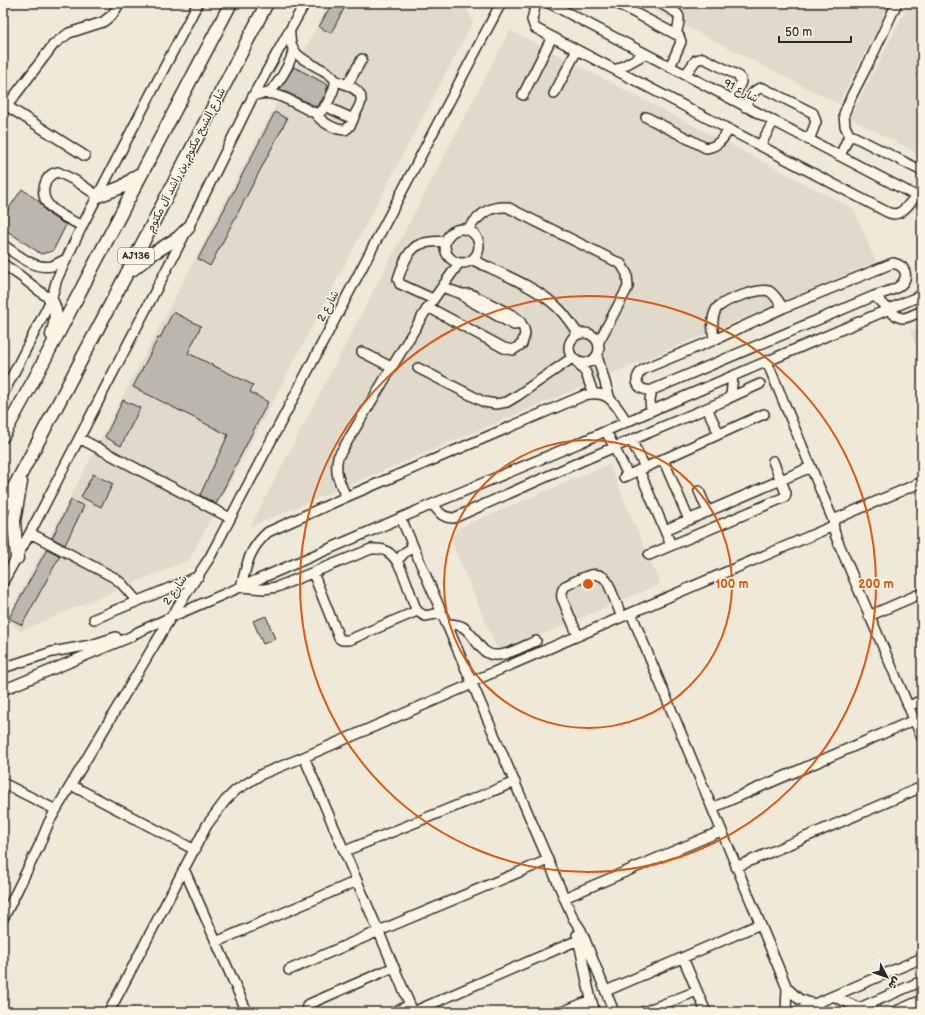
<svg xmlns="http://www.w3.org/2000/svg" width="925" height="1015" font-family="'Balsamiq Sans','Playpen Sans Arabic',sans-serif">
<rect width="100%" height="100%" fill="#efe9da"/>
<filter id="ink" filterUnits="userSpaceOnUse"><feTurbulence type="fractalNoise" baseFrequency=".025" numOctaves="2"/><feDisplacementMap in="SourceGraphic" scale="8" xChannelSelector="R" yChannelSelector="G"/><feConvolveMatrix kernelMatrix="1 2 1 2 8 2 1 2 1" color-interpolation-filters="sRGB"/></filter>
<g filter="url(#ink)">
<path fill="#e0dacc" d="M329 3H457L467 9 473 22 189 560 20 631 7 618Z
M640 3H891L838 104Z
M909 3H917L922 5V156L850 118Z
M510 30 854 209 876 262 250 527Z
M922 326V359L910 331Z
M609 464 660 584 506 650 496 647 451 540 456 529Z"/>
<path fill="#bcb7ac" stroke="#2b2b2b" d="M332 3H347L331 33 319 27Z
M294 67 328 85 325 95 317 107 280 89Z
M275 112 287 119 210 266 198 259Z
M22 189 40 202 44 209 50 215 66 225 53 251 41 254 3 228V217Z
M173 312 201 326 188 353 253 385 250 392 268 402 216 504 200 495 228 435 133 387 158 338H160Z
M123 400 140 408 121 446 105 437Z
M93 474 113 484 101 507 81 497Z
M71 500 84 506 65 545 52 538Z
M47 549 60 556 22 625 9 618Z
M266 616 275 639 263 644 253 621Z"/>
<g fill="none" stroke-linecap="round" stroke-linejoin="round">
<defs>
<path id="minor" d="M536 3 532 20 535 28 887 212C900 219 908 205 916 196
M549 3 922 199
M616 3 679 36 681 42 670 67
M660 3C679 14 683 12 676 34
M616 70 645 54
M685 75 696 60 703 58 737 75 741 79V82L733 100
M347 85 362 59
M267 93C277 88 292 61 293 50
M554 94 577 50
M523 95 552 37
M253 96C275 87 295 105 315 113H319C326 109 336 88 335 80 332 75 328 73 323 70 304 60 288 55 290 30
M7 106 85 156
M325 106 353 119
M745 107C749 99 753 88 763 88L813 113 816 122 809 140
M3 111 54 44 69 33 103 22 112 15 120 3
M315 113C321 122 335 130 345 130 351 127 353 120 355 114 357 110 361 105 361 100 362 88 343 84 335 80
M646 117 706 148C718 147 723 138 729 130
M850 137 845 126 844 114 852 95 873 54 897 3
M760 146 773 122
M840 156 848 138 853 136 922 171
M82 226C66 217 37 208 45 184 47 178 51 173 58 172L76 181 98 196
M445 246a17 17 0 1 1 34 0a17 17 0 1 1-34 0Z
M466 230C480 216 486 206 507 207L621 264 627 274 628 287 598 343
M3 245C17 254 34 270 52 266 57 264 62 261 66 259
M473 260C500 273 535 286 557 307 566 315 572 325 578 334
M893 263C898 264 903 266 905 272 909 288 885 292 874 296L652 390C636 392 631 376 646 368L714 340 783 308Z
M3 264 19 275 51 300
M442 287 462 294 467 299 514 325 521 324
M874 296C883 302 894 319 904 318 910 317 916 313 922 311
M433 299 400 284 398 279C402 267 408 248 421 244 429 241 438 242 446 241
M428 307 504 348 513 350 522 344 525 334 524 329 520 321 514 316 473 295 470 294H462
M569 348a15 15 0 1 1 30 0a15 15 0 1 1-30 0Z
M714 340C713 331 711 320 715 312 716 309 718 306 721 305 728 299 760 288 769 291 775 294 779 302 783 308
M362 352 391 367
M597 356 610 399
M576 361 586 373 593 393
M767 362 833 520 834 530 836 537 922 738
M418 368 484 402 496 404 507 402 517 396 572 358
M3 394 51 300 57 279 82 226 198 3
M729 398 760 384
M707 408 719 434
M651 411 650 400 652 390
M606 431 628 475
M79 438 230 518
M631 440 645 467
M663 459 689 520
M639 470 671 545
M624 477 764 414
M699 491 708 512
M346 497C340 482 334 474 338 457L428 307 459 263
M433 504C439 513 443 518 454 518L584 460 726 400 731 395 733 376
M401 518 573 918 581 930 614 1012
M833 520 922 482
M665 530 811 467
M30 533 115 578 122 584 137 601
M649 555 785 497 786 493 773 461
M397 561 404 553 413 547
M313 573 339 638 342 640H349L417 611
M3 582 30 533 188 228 253 96 305 3
M441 613 425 616 417 611C409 595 403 559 386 551 382 548 376 549 371 549L277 587 264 589 241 587C247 563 249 549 268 532L346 497 585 395C609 389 615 404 627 422
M631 613 787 988 799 999 814 1004
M869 616 922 593
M94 619 199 576
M446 624C452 624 458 624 463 627 476 635 480 657 498 655 509 655 526 645 536 641
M578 636 562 598C561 593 562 590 565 586 579 580 599 565 608 583L622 617
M3 668 52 652 91 645 116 637
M471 682 833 526
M3 690 130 637 138 632 171 617 433 504 579 443 651 411 922 295
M909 706 922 700
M304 757 413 1012
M3 783 56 810 49 822 39 846 3 919
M71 785 195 850
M712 808 914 720
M56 810 171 617 210 557 501 3
M345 851 515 782
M736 867 922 787
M184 869 247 1012
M564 898 721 831
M577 935C584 960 586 987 595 1012
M216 942 357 881
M683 958 706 1012
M289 970 379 931 548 860
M606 991 760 924
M833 996 859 1008
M307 1005 394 967
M109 1012 207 825 225 801 236 790 262 774 304 757 472 684
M394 1012 410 1005
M413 1012 578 940
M562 1012 591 1000
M643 1012 697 991
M786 1012 787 988
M796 1012 922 958
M850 1012 922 981
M894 1012 922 1000"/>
<path id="major" d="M98 196 122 187 138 175
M132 270 152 254 178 238 188 228
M51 300C58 312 56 323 52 335
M3 436 37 374 231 3
M3 508 126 275 267 3
M17 558 14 521 21 482"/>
</defs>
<use href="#minor" stroke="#2b2b2b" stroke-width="12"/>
<use href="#major" stroke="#2b2b2b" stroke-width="15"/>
<use href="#minor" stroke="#fcf5e5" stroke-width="9"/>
<use href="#major" stroke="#fcf5e5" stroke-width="12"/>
</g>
</g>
<g fill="none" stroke="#df570e" stroke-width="2">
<circle cx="588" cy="584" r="144"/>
<circle cx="588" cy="584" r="288"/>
</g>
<g text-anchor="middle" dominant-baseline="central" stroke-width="3" stroke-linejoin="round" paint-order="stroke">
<rect fill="#fcf5e5" stroke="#6a6863" stroke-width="1" x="118" y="248" width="36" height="16" rx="3"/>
<g font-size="10" font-weight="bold" fill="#2b2b2b">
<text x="136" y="256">AJ136</text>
</g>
<g font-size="11" fill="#2b2b2b" stroke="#fcf5e5">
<text transform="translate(741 91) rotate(28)">شارع 91</text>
<text transform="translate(186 160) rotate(-63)">شارع الشيخ مكتوم بن راشد آل مكتوم</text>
<text transform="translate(328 306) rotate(-62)">شارع 2</text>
<text transform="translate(175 590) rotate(-56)">شارع 2</text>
</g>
</g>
<circle cx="588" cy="584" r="6" fill="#df570e" stroke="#fcf5e5" stroke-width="2"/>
<g font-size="12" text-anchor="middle" font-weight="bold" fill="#df570e" stroke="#fcf5e5" stroke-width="3" stroke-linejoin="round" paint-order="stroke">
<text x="732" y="588">100 m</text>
<text x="876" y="588">200 m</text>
</g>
<rect width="925" height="1015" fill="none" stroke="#fcf5e5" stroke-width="16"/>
<rect x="8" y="8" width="909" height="999" fill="none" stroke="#2b2b2b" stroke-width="1.5" filter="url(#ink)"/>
<g transform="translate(887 977) rotate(131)" stroke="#fcf5e5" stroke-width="3" paint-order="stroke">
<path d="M0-3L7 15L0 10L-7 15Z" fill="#2b2b2b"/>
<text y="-6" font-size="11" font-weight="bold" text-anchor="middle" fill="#2b2b2b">ش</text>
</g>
<path d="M779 36v6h72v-6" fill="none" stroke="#2b2b2b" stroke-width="2"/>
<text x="785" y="36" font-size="12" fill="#2b2b2b" stroke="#fcf5e5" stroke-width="3" paint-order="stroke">50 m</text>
</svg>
